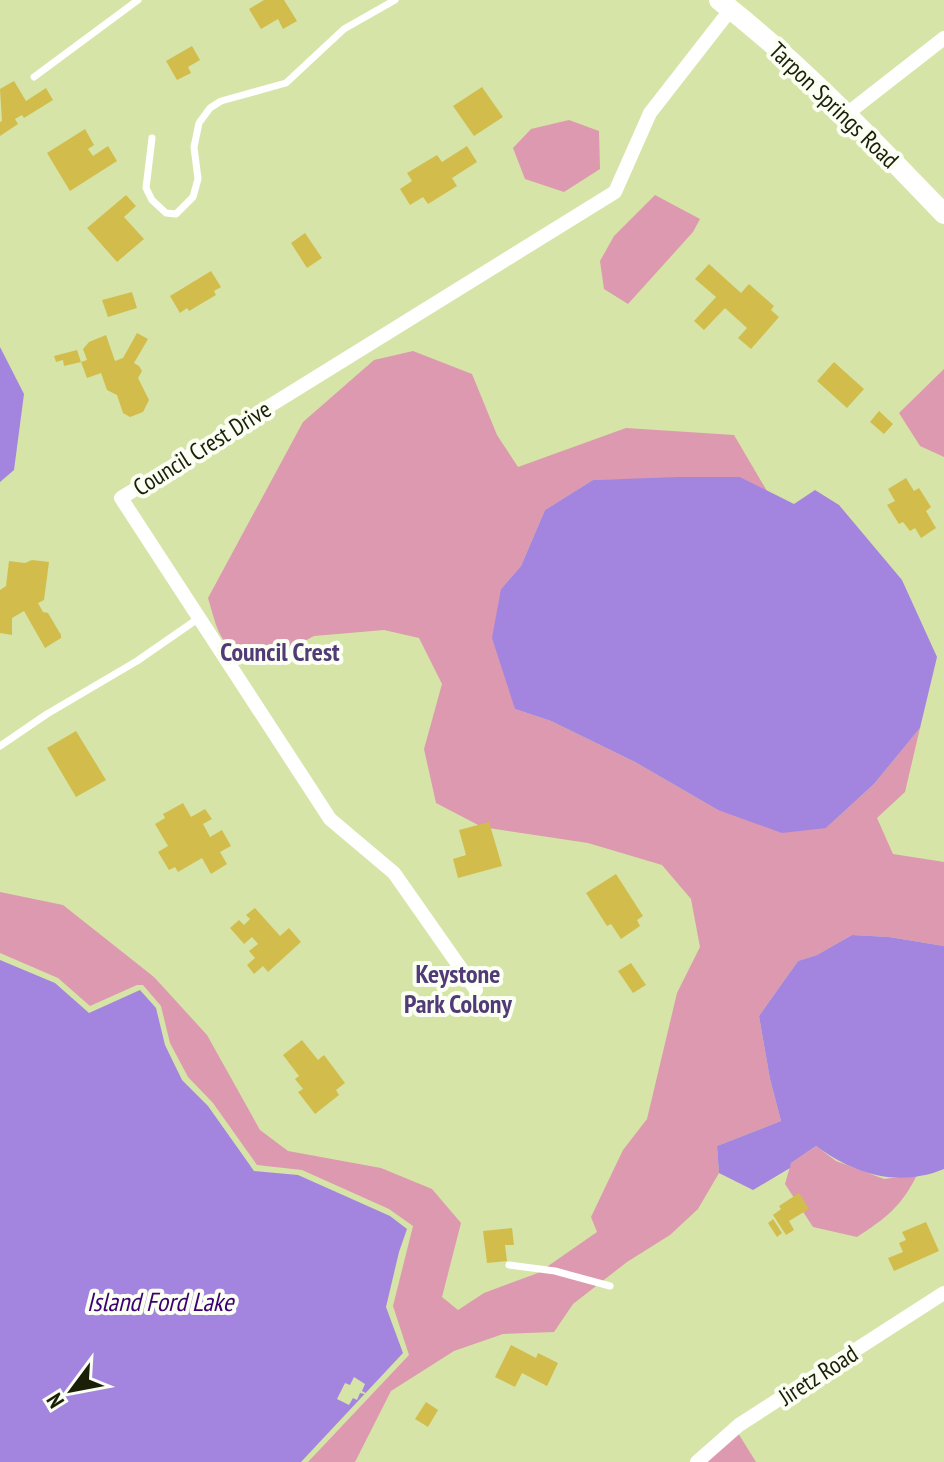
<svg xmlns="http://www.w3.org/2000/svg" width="944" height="1462" font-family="'PT Sans Narrow',sans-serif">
<rect width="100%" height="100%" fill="#d6e4a8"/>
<path fill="#dd99af" d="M569 120 599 131 600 169 564 192 525 179 513 148 531 129Z
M655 195 700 219 693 232 628 304 604 289 600 261 614 236Z
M413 351 472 374 497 435 518 467 626 428 734 435 767 491 740 477 593 480 545 510 521 566 501 589 515 709 551 721 635 762 718 810 826 828 874 784 920 728 905 792 877 818 893 854 944 862V946L889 937 852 935 817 955 798 961 759 1016 770 1079 781 1121 717 1146 719 1173 698 1209 670 1235 627 1262 573 1304 554 1332 503 1334 454 1351 391 1391 355 1462H308L409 1355 393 1306 413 1226 389 1209 302 1170 257 1165 213 1103 188 1077 170 1043 161 1006 143 985H137L90 1006 58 978 0 953V892L63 905 154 977 207 1035 260 1130 288 1151 381 1168 432 1189 461 1223 442 1297 458 1310 484 1293 538 1273 597 1232 591 1217 623 1150 647 1119 677 993 700 947 691 899 662 865 588 843 482 827 436 803 424 749 442 684 419 638 384 630 314 636 258 665C218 640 221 642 208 598L303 422 374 360Z
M944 369V457L920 446 899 413Z
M816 1146 836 1161 884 1179 917 1175C901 1207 886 1218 857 1237L813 1227 785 1184 791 1163Z
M738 1433 756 1462H706Z"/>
<path fill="#a384df" d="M0 347 24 394 14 470 0 482Z
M680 477H740L794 504 815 490 839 505 902 580 937 657 920 728 874 784 826 828 782 833 718 810 635 762 551 721 515 709 492 638 501 589 521 566 545 510 593 480Z
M852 935 889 937 944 946V1169C898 1188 854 1174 816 1146L791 1163 790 1168 753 1190 719 1173 717 1146 781 1121 770 1079 759 1016 798 961 817 955Z
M0 960 55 983 89 1013 140 990 156 1008 165 1045 182 1080 208 1106 254 1171 298 1175 390 1216 407 1229 399 1252 386 1307 403 1353 301 1462H0Z"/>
<path fill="#d6e4a8" d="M354 1377 365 1384 362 1391 369 1395 360 1393 357 1400 353 1398 349 1405 337 1399 345 1383 350 1385Z"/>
<path fill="#d2bd4c" d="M264 0H284L297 21 283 29 278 19 261 29 249 9Z
M192 46 200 60 188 67 191 73 177 80 166 61Z
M14 81 26 101 46 88 53 100 24 118 22 115 15 119 18 124 0 136V122L2 121 0 89Z
M482 87 503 117 474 136 453 106Z
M85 129 94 145 88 149 93 156 108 146 117 161 70 191 47 153Z
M467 146 477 162 452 178 457 186 428 204 423 197 410 205 400 189 412 181 407 173 437 155 442 162Z
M126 195 136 206 124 217 144 239 117 262 87 228Z
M305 233 322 258 307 268 291 243Z
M709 264 741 293 749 284 774 306 771 310 779 317 751 349 738 338 747 328 725 308 704 330 694 321 716 297 695 279Z
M211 271 221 287 214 291 216 295 189 311 187 308 180 313 170 296Z
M132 292 137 308 108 317 102 300Z
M137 333 148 339 134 363 139 366 142 371 138 378 149 400 143 412 130 417 123 413 117 395 107 390 101 373 87 378 81 362 87 360 83 349 89 342 106 335 115 361 123 358Z
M77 350 81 362 64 366 63 360 56 362 54 356Z
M834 362 864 389 847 408 817 381Z
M879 411 893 424 884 434 870 422Z
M906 478 914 491 919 488 931 507 926 511 936 528 921 538 915 528 910 531 903 522 899 524 887 505 895 501 888 489Z
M32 560 49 562 44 600 38 603 43 612 48 613 61 635V638L45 648 24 611 12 618V635L0 633V590L6 586 9 561 25 563Z
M76 731 106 780 76 797 47 748Z
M183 803 191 817 205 809 212 819 203 824 210 837 222 830 231 846 220 852 227 864 211 874 202 858 178 872 175 867 169 870 158 852 168 846 155 824 165 818 163 814Z
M489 822 502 866 458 878 453 859 466 855 459 830Z
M616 874 643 916 637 920 640 926 621 939 611 924 607 926 586 893Z
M255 908 280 936 289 928 301 942 268 972 263 966 254 974 247 965 255 958 249 951 258 944 252 937 244 944 230 928 239 920 244 925 250 919 246 915Z
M631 963 646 985 633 993 618 971Z
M302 1040 318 1060 324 1055 345 1083 336 1090 339 1095 315 1114 298 1092 303 1089 295 1079 299 1076 283 1055Z
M799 1193 809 1209 789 1221 794 1230 786 1235 773 1215 781 1209 779 1206Z
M773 1219 782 1233 777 1237 768 1223Z
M926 1222 939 1251 894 1271 888 1258 903 1252 899 1243 906 1240 902 1232Z
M512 1228 514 1245H505L507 1261 487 1263 483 1231Z
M511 1345 536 1358 538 1353 558 1363 547 1386 522 1373 515 1387 495 1377Z
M426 1402 438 1410 428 1427 415 1419Z"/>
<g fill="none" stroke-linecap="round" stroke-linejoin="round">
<path stroke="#fff" stroke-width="7" d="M34 77 138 0
M152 138 146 188 152 200 166 213 176 214 193 197 198 179 194 147 199 123 210 108 221 101 286 83 344 29 395 0
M0 746 47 714 137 661 199 618
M509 1265 555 1271 610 1286"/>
<path stroke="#fff" stroke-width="14" d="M848 113 944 38
M476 990 394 873 330 819 121 498 615 192 650 113 731 9
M697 1462 739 1425 944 1293"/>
<path stroke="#fff" stroke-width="20" d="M719 0C801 64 872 139 944 214"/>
</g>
<g text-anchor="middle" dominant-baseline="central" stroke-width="8" stroke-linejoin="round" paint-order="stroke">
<g font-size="24" fill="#1b1f08" stroke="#fbfef3">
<text transform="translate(834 105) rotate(44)">Tarpon Springs Road</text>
<text transform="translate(202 448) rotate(-32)">Council Crest Drive</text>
<text transform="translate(818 1375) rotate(-33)">Jiretz Road</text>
</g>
<g font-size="26" font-weight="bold" fill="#503a77" stroke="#fbfef3">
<text x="280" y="651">Council Crest</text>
<text x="458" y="973">Keystone<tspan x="458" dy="30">Park Colony</tspan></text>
</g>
<g font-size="26" font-style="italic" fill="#3b0071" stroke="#fbfef3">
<text x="160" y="1301">Island Ford Lake</text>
</g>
</g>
<g transform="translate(72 1390) rotate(238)" stroke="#fbfef3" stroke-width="6" paint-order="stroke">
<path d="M0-6L14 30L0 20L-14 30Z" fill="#1b1f08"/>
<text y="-12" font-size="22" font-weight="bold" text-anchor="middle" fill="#1b1f08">N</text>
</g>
</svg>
